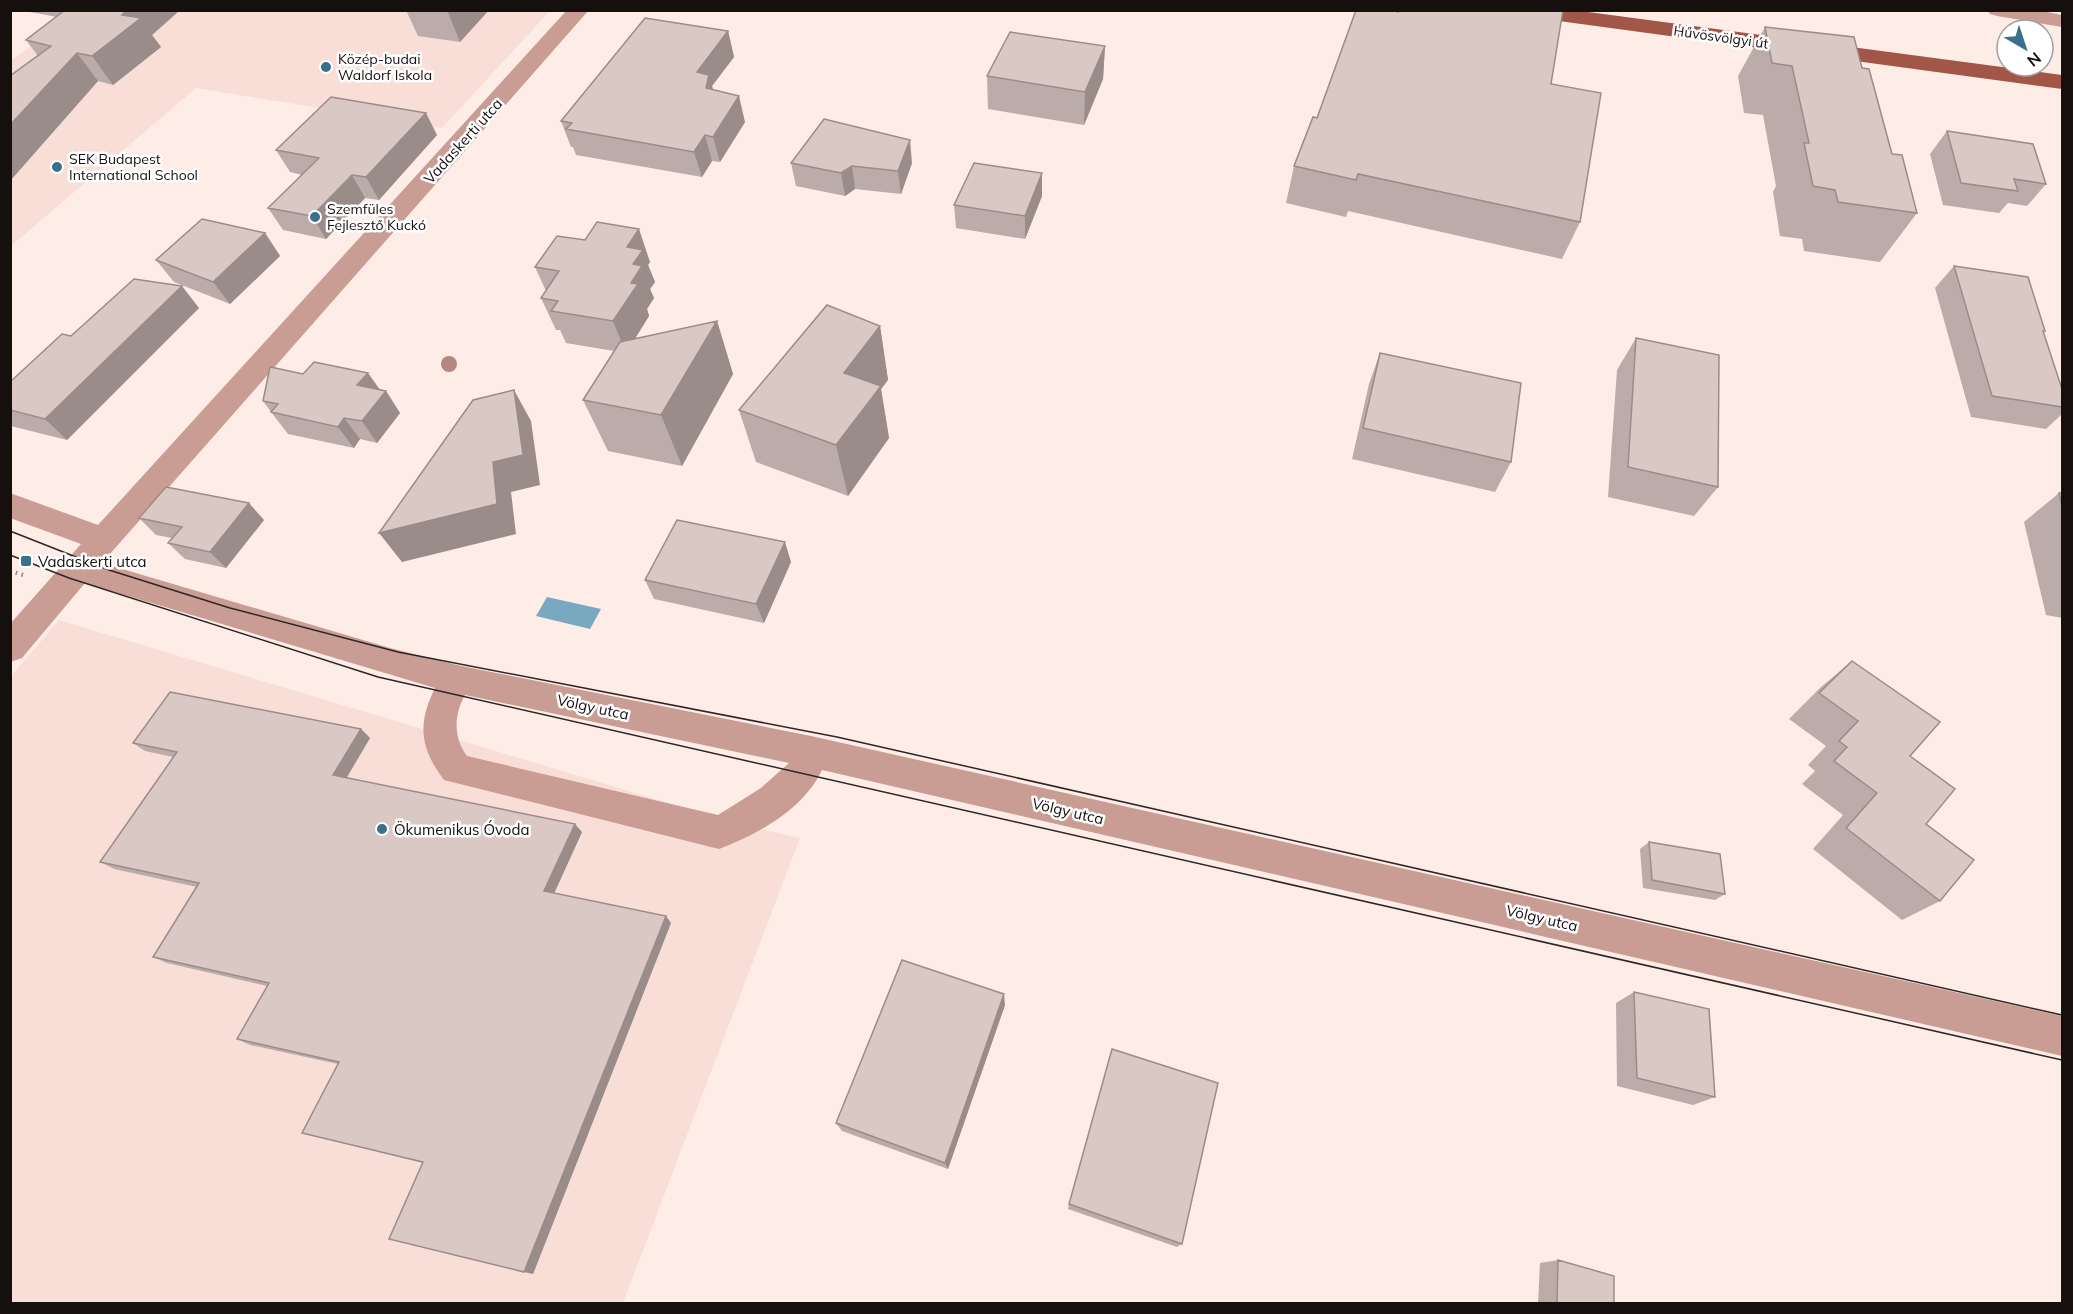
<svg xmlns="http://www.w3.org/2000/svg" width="2073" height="1314" font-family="Mulish,sans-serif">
<rect width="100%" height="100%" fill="#feece7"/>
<path fill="#f9ded8" d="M80 11H550L442 128 196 88 11 246 10 61Z
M59 620 739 824 800 838 623 1303 11 1304V676Z"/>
<path fill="#79a8c1" d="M547 597 601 609 590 629 536 616Z"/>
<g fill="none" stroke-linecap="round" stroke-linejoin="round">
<path stroke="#8e827f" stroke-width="4" stroke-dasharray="1.5 4.5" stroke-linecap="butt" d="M10 571 23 575"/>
<path fill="#c99d94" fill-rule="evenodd" d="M567 10H589L102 563 390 648 457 665 811 736 2062 1016V1056L822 770C803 810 758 834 719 849L444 780C420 748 417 724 435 688L85 583 22 658 10 662V624L81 544 10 518V493L98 525ZM465 695 789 763 761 788 718 815 467 756C453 738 454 714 465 695Z
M1987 10H2038L2062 15V27L1997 16 1990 14Z"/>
<path fill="#a25647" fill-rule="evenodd" d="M1512 10H1573L2062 75V89L1522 16 1515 14Z"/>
<path stroke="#2d2624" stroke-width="1.5" d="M10 531 109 570 230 608 398 652 837 737 2062 1015
M10 555 69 578 378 677 2062 1060"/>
</g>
<circle fill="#b38880" cx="449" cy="364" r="8"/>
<path fill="#bbaca9" d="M19 10H180L152 35 161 47 113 85 98 81 10 181V76L38 56 26 40 57 17Z
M406 10H489L460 42 418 36Z
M1765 27 1862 68 1892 154 1917 213 1880 262 1804 251 1802 239 1780 236 1773 192 1776 186 1763 115 1744 113 1738 76Z
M728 31 734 57 712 86 713 90 745 122 720 162 712 161 702 177 576 155 573 147H571L561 121Z
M1105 46 1103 79 1084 125 988 109 987 76Z
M1551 84 1580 222 1562 259 1348 211 1346 217 1286 203 1294 166 1317 118Z
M1947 131 2046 184 2027 206 2008 203 1999 213 1943 205 1930 154Z
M437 135 379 200 365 198 326 239 283 230 268 208 302 175 290 172 276 150Z
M791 163H912L901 194 855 189 845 196 796 186Z
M1042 196 1025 239 956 228 954 205Z
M265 233 280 256 230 304 174 282 156 260Z
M650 262 648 265 655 282 650 289 654 298 647 309 649 316 635 339 717 321 733 374 682 466 608 451 583 400 614 351 566 343 560 330H556L541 298 546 291 535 267Z
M1954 266 2045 331 2043 333 2062 389V414L2046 429 1971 417 1935 288Z
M199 308 67 440 11 426 10 382 71 336Z
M880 326 888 380 881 389 889 438 848 496 756 462 739 410Z
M1636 338 1718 487 1694 516 1608 497 1617 370Z
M1380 353 1511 462 1495 492 1352 459 1369 384Z
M380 390 386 391 400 413 377 443 360 439 354 448 288 434 271 412 263 401Z
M2059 493H2062V618L2046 615 2024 522Z
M139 518 264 520 226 568 185 559 168 543 172 538 156 535Z
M791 562 764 623 654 599 645 580Z
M1852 661 1910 756 1926 824 1940 901 1902 920 1813 849 1843 815 1802 784 1815 771 1808 765 1826 746 1789 719 1821 687Z
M361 729 370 738 346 778 582 832 554 893 671 923 533 1274 423 1163 302 1133 338 1064 250 1045 237 1039 267 986 167 963 153 957 197 887 114 869 100 862 173 757 145 751 133 743Z
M1649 842 1725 894 1715 900 1643 888 1640 849Z
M1634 992 1715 1097 1693 1105 1617 1086 1616 1003Z
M1005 1005 948 1169 842 1131 836 1123Z
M1069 1204 1182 1244 1177 1247 1068 1209Z
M1558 1260 1614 1304H1538L1540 1263Z"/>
<path fill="#998c89" d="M127 10H180L152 35 161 47 113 85 92 56 122 15Z
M447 10H489L460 42Z
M728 31 734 57 712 86 716 100 713 114 697 72Z
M1105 46 1103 79 1084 125 1085 92Z
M77 53 98 81 10 181V125Z
M739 96 745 122 720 162 713 137Z
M426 113 437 135 379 200 366 177Z
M705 135 712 161 702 177 694 152Z
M910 140 912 163 901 194 898 171Z
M852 166 855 189 845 196 841 173Z
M1042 173V196L1025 239V216Z
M352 175 365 198 326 239 312 216Z
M639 229 650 262 648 265 655 282 650 289 654 298 647 309 649 316 626 353 613 321 627 247Z
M265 233 280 256 230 304 213 282Z
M182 286 199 308 67 440 45 419Z
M717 321 733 374 682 466 661 415Z
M880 326 888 380 881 389 889 438 848 496 836 445 844 373Z
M368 373 383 394 357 385Z
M514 390 531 421 540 485 511 492 516 534 402 562 379 533 493 462Z
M386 391 400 413 377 443 362 421Z
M344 418 360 439 354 448 338 427Z
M249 503 264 520 226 568 210 552Z
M785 542 791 562 764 623 756 604Z
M361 729 370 738 343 784 333 775Z
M575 824 582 832 552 898 544 891Z
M666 916 671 923 533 1274 524 1272Z
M1004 994 1005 1005 948 1169 945 1163Z"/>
<path fill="#dac8c4" stroke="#998c89" stroke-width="1.5" d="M65 10H127L122 15 141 18 92 56 77 53 10 125V76L51 46 26 40Z
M1356 10H1392L1398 12V10H1563L1551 84 1601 93 1580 222 1358 174 1356 180 1294 166 1313 117 1317 118Z
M645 18 728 31 697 72 709 75 706 88 739 96 713 137 705 135 694 152 566 129 572 123 561 121Z
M1765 27 1854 37 1862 68 1869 69 1892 154 1902 155 1917 213 1838 202 1835 190 1813 186 1804 143H1809L1792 66 1772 63Z
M1010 32 1105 46 1085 92 987 76Z
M331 97 426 113 366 177 352 175 312 216 268 208 319 158 276 150Z
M824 119 910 140 898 171 852 166 841 173 791 163Z
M1947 131 2033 144 2046 184 2014 179 2018 191 1961 183Z
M974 163 1042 173 1025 216 954 205Z
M202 219 265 233 213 282 156 260Z
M597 222 639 229 627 247 643 250 633 264 642 266 631 283 638 284 613 321 551 311 558 301 541 298 559 271 535 267 557 236 585 240Z
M1954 266 2028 277 2045 331H2043L2062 389V407L1992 396Z
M134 279 182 286 45 419 10 410V382L62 334 71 336Z
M827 305 880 326 844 373 881 386 836 445 739 410Z
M717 321 661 415 583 400 620 342Z
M1636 338 1719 355 1718 487 1628 467Z
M1380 353 1521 383 1511 462 1363 428Z
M314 362 368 373 357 385 386 391 362 421 344 418 338 427 271 412 278 404 263 401 270 367 303 374Z
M514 390 523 455 493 462 497 504 379 533 473 400Z
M166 487 249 503 210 552 168 543 182 527 139 518Z
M2059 493H2062V506Z
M677 520 785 542 756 604 645 580Z
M1852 661 1940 722 1910 756 1955 789 1926 824 1974 860 1940 901 1846 828 1877 793 1834 761 1847 747 1839 741 1858 721 1819 693Z
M170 692 361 729 333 775 575 824 544 891 666 916 524 1272 389 1239 423 1162 302 1133 339 1062 237 1039 269 983 153 957 199 883 100 862 177 752 133 743Z
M1649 842 1720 854 1725 894 1652 880Z
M902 960 1004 994 945 1163 836 1123Z
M1634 992 1709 1009 1715 1097 1637 1078Z
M1112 1049 1218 1083 1182 1244 1069 1204Z
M1558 1260 1614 1276V1304H1557Z"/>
<g fill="#39718c" stroke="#fff" stroke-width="2">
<circle cx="326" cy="67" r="6"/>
<circle cx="57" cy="167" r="6"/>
<circle cx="315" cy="217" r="6"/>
<rect x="20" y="555" width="12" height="12" rx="3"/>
<circle cx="382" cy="829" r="6"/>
</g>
<g text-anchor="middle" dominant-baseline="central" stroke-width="5" stroke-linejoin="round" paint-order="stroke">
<g font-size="14" fill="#150f0e" stroke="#fff">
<text transform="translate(1721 37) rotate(8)">Hűvösvölgyi út</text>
</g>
<g font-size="14" fill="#150f0e" stroke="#fff" text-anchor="start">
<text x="338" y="59">Közép-budai<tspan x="338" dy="16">Waldorf Iskola</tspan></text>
<text x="69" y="159">SEK Budapest<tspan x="69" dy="16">International School</tspan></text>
<text x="327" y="209">Szemfüles<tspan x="327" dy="16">Fejlesztő Kuckó</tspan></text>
</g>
<g font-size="15" fill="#150f0e" stroke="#fff">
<text transform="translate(463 141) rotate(-48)">Vadaskerti utca</text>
<text transform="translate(593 707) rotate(12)">Völgy utca</text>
<text transform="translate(1068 811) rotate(13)">Völgy utca</text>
<text transform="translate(1542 918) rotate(13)">Völgy utca</text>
</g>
<g font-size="15" fill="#150f0e" stroke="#fff" text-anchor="start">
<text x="38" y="561">Vadaskerti utca</text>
<text x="394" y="829">Ökumenikus Óvoda</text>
</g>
</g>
<rect width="2073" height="1314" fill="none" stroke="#150f0e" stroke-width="24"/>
<g transform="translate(2025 48) rotate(141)"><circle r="28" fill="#ffffff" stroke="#a19f9f" stroke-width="1.5"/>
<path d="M0-4.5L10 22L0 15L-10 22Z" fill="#39718c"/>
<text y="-9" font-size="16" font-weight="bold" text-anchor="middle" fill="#150f0e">N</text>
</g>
</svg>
